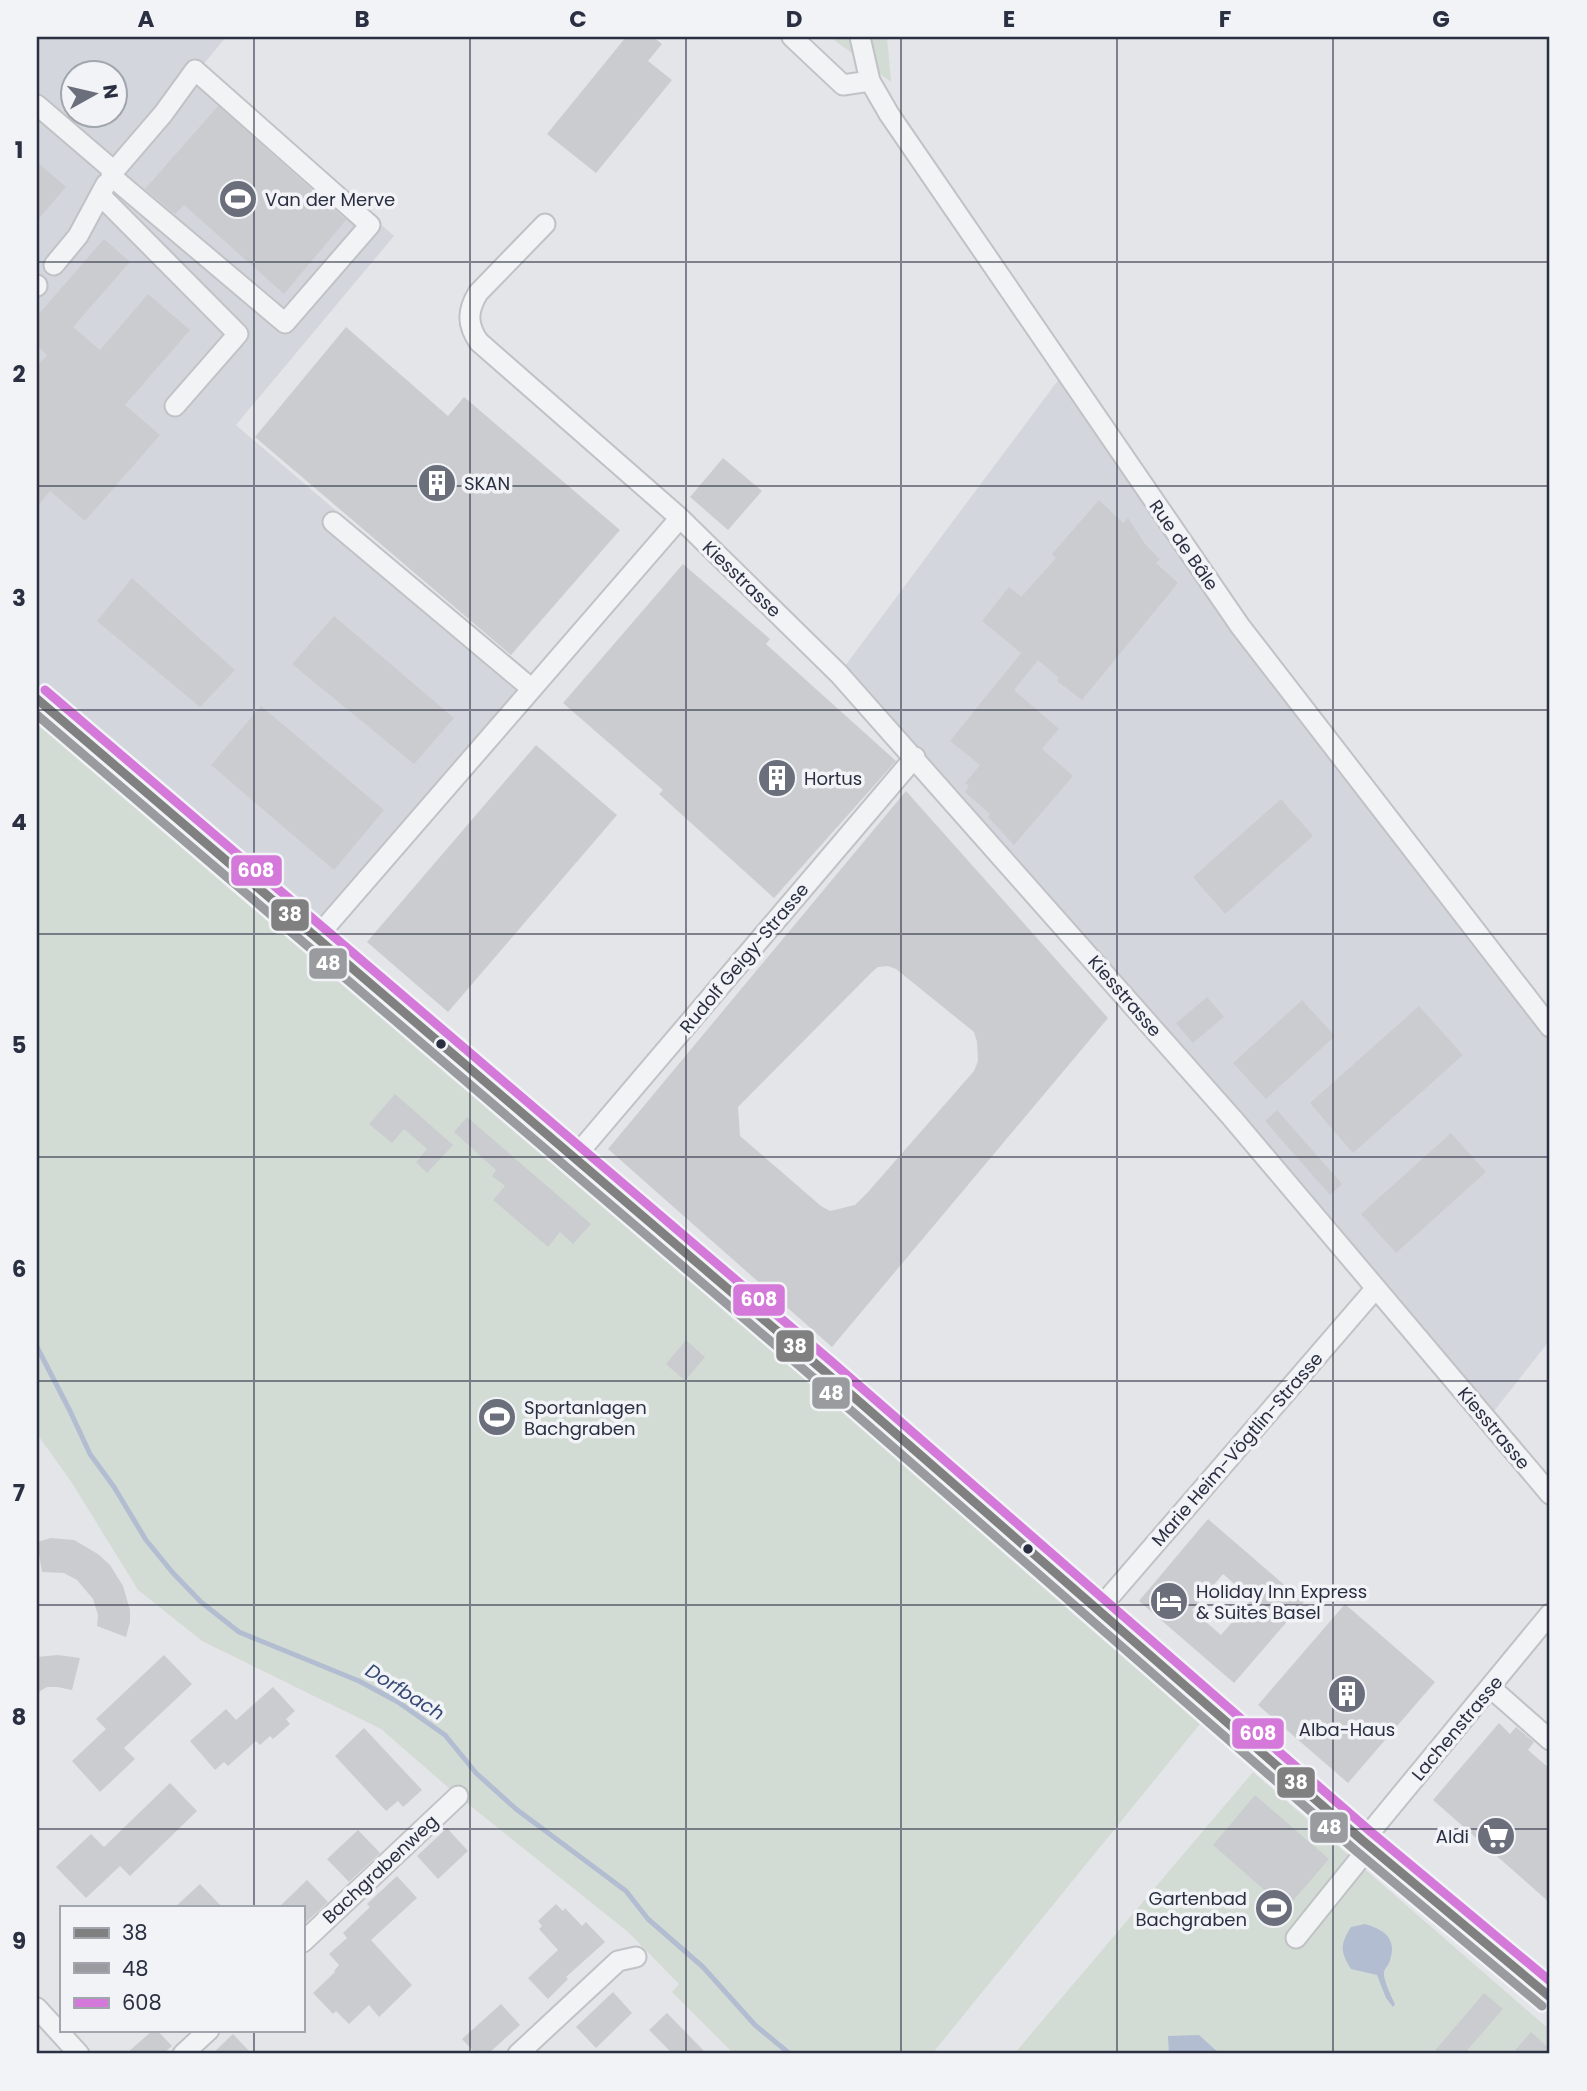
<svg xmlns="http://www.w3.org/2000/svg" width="1587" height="2091" font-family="Poppins,sans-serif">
<rect width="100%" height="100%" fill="#e4e5e8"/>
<path fill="#d4d6dd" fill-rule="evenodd" d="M37 37H226L202 66 394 236 236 425 537 683 316 938 37 699ZM74 74H116V116H74Z
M1059 379 1267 644 1550 1012V1340L1487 1420 839 674Z"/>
<path fill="#d3dcd4" d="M830 37H887L891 82Z
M37 699 1213 1708 932 2054H734L672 1992 679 1984 628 1932 458 1796 381 1729 202 1641 138 1590 72 1483 37 1434Z
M1253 1772 1550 2030V2054H1014Z"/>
<path fill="#b2bdd2" d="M1365 1924C1386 1930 1398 1940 1389 1963 1388 1966 1384 1969 1384 1973 1383 1979 1392 1998 1395 2004L1393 2007 1386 1998 1377 1975 1351 1969C1340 1951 1340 1945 1351 1927Z
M1199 2035 1220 2054H1169L1168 2036Z"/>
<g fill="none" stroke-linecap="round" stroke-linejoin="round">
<path stroke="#b2bdd2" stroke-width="5" d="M37 1347 70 1411 90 1454 114 1487 146 1540 173 1573 201 1602 239 1632 359 1681 398 1702 445 1735 476 1773 516 1809 626 1891 648 1919 703 1967 755 2025 790 2054"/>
</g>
<path fill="#cbccd0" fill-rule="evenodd" d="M626 37H653L662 44 648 61 672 80 596 173 547 134Z
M218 106 346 220 284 294 184 205 175 214 145 189Z
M37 162 66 187 37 221Z
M104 239 130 262 73 327 100 350 148 294 190 330 125 405 160 435 85 521 50 491 37 507V366L47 355 37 346V316Z
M346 327 448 416 464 397 620 530 511 655 255 437Z
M723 458 762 491 728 530 690 497Z
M1099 500 1123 523 1128 518 1145 544 1160 559 1156 563 1178 583 1082 700 1057 681 1059 678 1038 660 1014 690 1059 729 1042 749 1073 776 1014 845 988 817 990 814 965 792 969 786 965 783 980 765 950 741 1021 653 982 621 1009 587 1021 597 1056 558 1052 554Z
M683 564 770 639 766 644 896 761 774 898 659 794 663 790 563 703Z
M132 578 235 670 200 707 97 621Z
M334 616 454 718 414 764 292 664Z
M261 706 384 810 334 870 211 765Z
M536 745 617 815 448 1012 367 942Z
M906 791 1108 1018 832 1347 608 1149ZM888 966 896 969 974 1032 977 1042 978 1061 974 1071 868 1192 855 1205 830 1211 821 1206 740 1136 738 1107 872 972 878 967Z
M1281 799 1313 836 1225 914 1193 877Z
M1207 997 1224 1017 1193 1043 1176 1023Z
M1302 1000 1335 1036 1266 1099 1233 1063Z
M1419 1006 1463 1055 1353 1153 1310 1103Z
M395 1094 453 1145 427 1173 416 1162 427 1149 404 1129 392 1143 369 1124Z
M1277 1110 1342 1184 1330 1195 1265 1121Z
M467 1117 591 1224 573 1244 560 1232 548 1247 493 1200 505 1186 492 1176 496 1170 454 1132Z
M1451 1133 1486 1172 1396 1253 1361 1214Z
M686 1340 705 1357 685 1381 666 1364Z
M1208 1519 1304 1602 1234 1683 1139 1601ZM1223 1574 1252 1599 1221 1635 1192 1610Z
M51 1538 74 1540 98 1554 110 1565 123 1586 130 1610V1622L126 1637 97 1626 98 1615 93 1599 77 1580 64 1573 42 1572 37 1542Z
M1345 1604 1435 1682 1348 1783 1258 1705Z
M58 1655 80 1658 72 1690 57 1687H47L37 1693V1657Z
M164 1655 192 1684 124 1748 135 1759 100 1792 72 1761 106 1729 96 1719Z
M273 1687 295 1711 286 1719 290 1724 273 1739 270 1736 260 1745 256 1741 228 1766 224 1762 215 1770 190 1741 226 1709 236 1720Z
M1499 1723 1510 1734 1516 1727 1534 1742 1528 1750 1550 1769V1903L1433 1800Z
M364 1728 422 1790 403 1807 398 1801 386 1811 335 1756Z
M170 1783 197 1811 130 1876 120 1866 86 1898 56 1867 91 1834 104 1847Z
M1255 1795 1329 1859 1286 1909 1213 1845Z
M447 1828 468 1851 438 1879 417 1856Z
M358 1830 380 1853 349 1882 327 1859Z
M397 1876 417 1898 371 1940 412 1985 379 2017 369 2005 349 2024 336 2011 333 2014 313 1993 335 1972 334 1971 339 1965 329 1954 347 1938 343 1933 370 1907 367 1904Z
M307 1880 328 1902 303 1925V1907H279Z
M200 1884 222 1907H175Z
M556 1904 563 1911 565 1908 582 1926 586 1922 605 1942 566 1977 568 1979 548 1999 528 1978 558 1950 539 1929 542 1926 538 1921Z
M613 1992 632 2013 596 2048 576 2027Z
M1484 1993 1503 2009 1464 2054H1432Z
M501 2004 520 2025 488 2054H476L462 2039Z
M667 2013 707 2054H673L649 2030Z
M153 2030H157L172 2046 163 2054H126Z
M1531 2032 1550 2049V2054H1512Z
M233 2034 252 2054H212Z"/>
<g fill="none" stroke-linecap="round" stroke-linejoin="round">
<defs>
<path id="minor" d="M792 37 843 85 870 81
M860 37 870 81 889 114 1240 626 1550 1027
M37 105 114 171 163 114 195 70 370 225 285 323 111 176
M100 195 238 334 175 406
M545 224 478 293C467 311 467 325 479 342L680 518 839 674 1233 1119 1550 1494
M54 265 78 236 106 184
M37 286V285
M333 522 532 689
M37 699 824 1371 1363 1841 1550 1997
M316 938 680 518
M574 1158 915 757
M1099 1609 1376 1288
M1491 1688 1550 1740
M1363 1841 1550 1614
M1296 1938 1370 1846
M303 1942 458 1796
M37 2008 79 2054
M183 2054 209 2030
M518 2054 618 1961 636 1957"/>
</defs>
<use href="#minor" stroke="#c1c2c5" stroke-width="23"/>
<use href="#minor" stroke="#f2f3f5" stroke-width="19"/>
<defs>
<path id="bus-1" d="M37 699 824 1371 1363 1841 1550 1997"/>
<path id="bus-2" d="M37 715 816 1380 1355 1850 1542 2006"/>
<path id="bus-3" d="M45 690 832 1362 1371 1832 1550 1981"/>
</defs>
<use href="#bus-1" stroke="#f1f3f7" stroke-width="14"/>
<use href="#bus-2" stroke="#f1f3f7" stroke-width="14"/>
<use href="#bus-3" stroke="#f1f3f7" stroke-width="14"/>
<use href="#bus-1" stroke="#808080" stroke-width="9"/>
<use href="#bus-2" stroke="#9a9b9e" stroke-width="9"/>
<use href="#bus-3" stroke="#d479d9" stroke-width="9"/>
</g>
<path fill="none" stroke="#2a2f41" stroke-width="2" stroke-opacity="0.55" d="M254 37V1907M470 37V2054M686 37V2054M901 37V2054M1117 37V2054M1333 37V2054M37 262H1550M37 486H1550M37 710H1550M37 934H1550M37 1157H1550M37 1381H1550M37 1605H1550M37 1829H1550M254 2030V2054"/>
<defs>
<symbol id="stadium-disc" viewBox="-11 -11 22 22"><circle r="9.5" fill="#6b6f7b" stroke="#f1f3f7"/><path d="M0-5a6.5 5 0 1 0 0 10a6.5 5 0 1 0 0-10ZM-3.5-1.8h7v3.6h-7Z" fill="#fff"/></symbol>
<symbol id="building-disc" viewBox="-11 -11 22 22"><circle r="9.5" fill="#6b6f7b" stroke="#f1f3f7"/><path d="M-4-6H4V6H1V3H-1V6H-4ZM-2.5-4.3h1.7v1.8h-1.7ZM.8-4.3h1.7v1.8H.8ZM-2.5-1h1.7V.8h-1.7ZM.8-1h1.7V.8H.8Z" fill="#fff"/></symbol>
<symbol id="hotel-disc" viewBox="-11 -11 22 22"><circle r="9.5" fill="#6b6f7b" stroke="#f1f3f7"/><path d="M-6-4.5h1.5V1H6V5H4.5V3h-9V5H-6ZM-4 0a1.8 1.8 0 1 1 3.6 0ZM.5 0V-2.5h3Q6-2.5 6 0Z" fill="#fff"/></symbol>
<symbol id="supermarket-disc" viewBox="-11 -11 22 22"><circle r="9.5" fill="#6b6f7b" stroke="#f1f3f7"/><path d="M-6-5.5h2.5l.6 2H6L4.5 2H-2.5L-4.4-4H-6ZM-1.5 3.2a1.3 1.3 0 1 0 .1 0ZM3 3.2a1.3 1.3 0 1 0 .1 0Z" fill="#fff"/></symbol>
</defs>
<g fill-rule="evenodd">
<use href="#stadium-disc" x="216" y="177" width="44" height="44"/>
<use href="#building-disc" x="415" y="461" width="44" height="44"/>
<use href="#building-disc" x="755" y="756" width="44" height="44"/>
<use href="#stadium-disc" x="475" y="1395" width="44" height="44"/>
<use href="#hotel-disc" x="1147" y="1579" width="44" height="44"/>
<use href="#building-disc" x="1325" y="1672" width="44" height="44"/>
<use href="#supermarket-disc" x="1474" y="1814" width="44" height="44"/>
<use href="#stadium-disc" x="1252" y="1886" width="44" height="44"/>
</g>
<g fill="#2a2f41" stroke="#f1f3f7" stroke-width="2.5">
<circle cx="441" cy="1044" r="6"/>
<circle cx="1028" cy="1549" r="6"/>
</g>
<g text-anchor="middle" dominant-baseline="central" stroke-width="7" stroke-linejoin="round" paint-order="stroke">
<g font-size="18" fill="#2a2f41" stroke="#f1f3f7" text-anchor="start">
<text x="265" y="199">Van der Merve</text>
<text x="464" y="483">SKAN</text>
<text x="804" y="778">Hortus</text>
<text x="524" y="1407">Sportanlagen<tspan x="524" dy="21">Bachgraben</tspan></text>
<text x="1196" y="1591">Holiday Inn Express<tspan x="1196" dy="21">&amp; Suites Basel</tspan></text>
<text x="1347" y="1729" text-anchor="middle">Alba-Haus</text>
<text x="1469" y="1836" text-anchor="end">Aldi</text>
<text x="1247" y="1898" text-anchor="end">Gartenbad<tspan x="1247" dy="21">Bachgraben</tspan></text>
</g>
<g font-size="18" fill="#2a2f41" stroke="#f1f3f7">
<text transform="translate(1184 545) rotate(55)">Rue de Bâle</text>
<text transform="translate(742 579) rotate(44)">Kiesstrasse</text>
<text transform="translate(744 958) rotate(-50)">Rudolf Geigy-Strasse</text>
<text transform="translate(1125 996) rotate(49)">Kiesstrasse</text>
<text transform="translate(1494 1428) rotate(50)">Kiesstrasse</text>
<text transform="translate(1237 1449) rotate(-49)">Marie Heim-Vögtlin-Strasse</text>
<text transform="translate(1457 1728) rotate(-50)">Lachenstrasse</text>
<text transform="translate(380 1869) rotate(-43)">Bachgrabenweg</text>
</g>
<g font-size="19" font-style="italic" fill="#354875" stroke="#f1f3f7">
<text transform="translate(405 1692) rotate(32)">Dorfbach</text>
</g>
</g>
<g stroke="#f1f3f7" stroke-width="2.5">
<rect x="230" y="854" width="53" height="33" rx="7" fill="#d479d9"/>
<rect x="270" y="898" width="40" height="34" rx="7" fill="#808080"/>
<rect x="308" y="947" width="40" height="33" rx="7" fill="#9a9b9e"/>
<rect x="732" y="1283" width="54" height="34" rx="7" fill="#d479d9"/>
<rect x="775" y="1329" width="40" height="34" rx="7" fill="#808080"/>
<rect x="811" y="1376" width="40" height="34" rx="7" fill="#9a9b9e"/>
<rect x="1231" y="1717" width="54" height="33" rx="7" fill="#d479d9"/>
<rect x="1276" y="1766" width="40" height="33" rx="7" fill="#808080"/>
<rect x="1309" y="1811" width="40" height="33" rx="7" fill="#9a9b9e"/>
</g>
<g font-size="19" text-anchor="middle" font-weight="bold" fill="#fff">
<text x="256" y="877">608</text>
<text x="290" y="921">38</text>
<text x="328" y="970">48</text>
<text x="759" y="1306">608</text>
<text x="795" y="1353">38</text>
<text x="831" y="1400">48</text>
<text x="1258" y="1740">608</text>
<text x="1296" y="1789">38</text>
<text x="1329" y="1834">48</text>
</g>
<rect width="1587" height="2091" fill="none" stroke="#f1f3f7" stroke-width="77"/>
<rect x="60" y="1906" width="245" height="126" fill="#f1f3f7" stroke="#a1a5ae" stroke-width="2"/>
<rect x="74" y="1928" width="35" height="10" fill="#808080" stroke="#a1a5ae" stroke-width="2"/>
<text x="122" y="1940" font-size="21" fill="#2a2f41">38</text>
<rect x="74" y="1963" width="35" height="10" fill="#9a9b9e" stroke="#a1a5ae" stroke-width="2"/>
<text x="122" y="1976" font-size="21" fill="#2a2f41">48</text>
<rect x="74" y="1998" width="35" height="10" fill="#d479d9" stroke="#a1a5ae" stroke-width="2"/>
<text x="122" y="2010" font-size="21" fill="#2a2f41">608</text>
<g transform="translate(94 94) rotate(82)"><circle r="33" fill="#f1f3f7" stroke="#a1a5ae" stroke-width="2"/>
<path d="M0-5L12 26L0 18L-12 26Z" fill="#6b6f7b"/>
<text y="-10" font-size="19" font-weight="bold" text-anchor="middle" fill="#2a2f41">N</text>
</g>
<rect x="38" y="38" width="1510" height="2014" fill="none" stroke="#2a2f41" stroke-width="2.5"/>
<g font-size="23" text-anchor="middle" font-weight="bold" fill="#2a2f41">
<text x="146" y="27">A</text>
<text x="362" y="27">B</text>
<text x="578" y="27">C</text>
<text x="794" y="27">D</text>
<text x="1009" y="27">E</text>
<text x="1225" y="27">F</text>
<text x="1441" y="27">G</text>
<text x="19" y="158">1</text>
<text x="19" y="382">2</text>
<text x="19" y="606">3</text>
<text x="19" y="830">4</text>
<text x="19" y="1053">5</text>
<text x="19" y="1277">6</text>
<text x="19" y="1501">7</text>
<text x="19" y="1725">8</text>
<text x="19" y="1949">9</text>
</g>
</svg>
